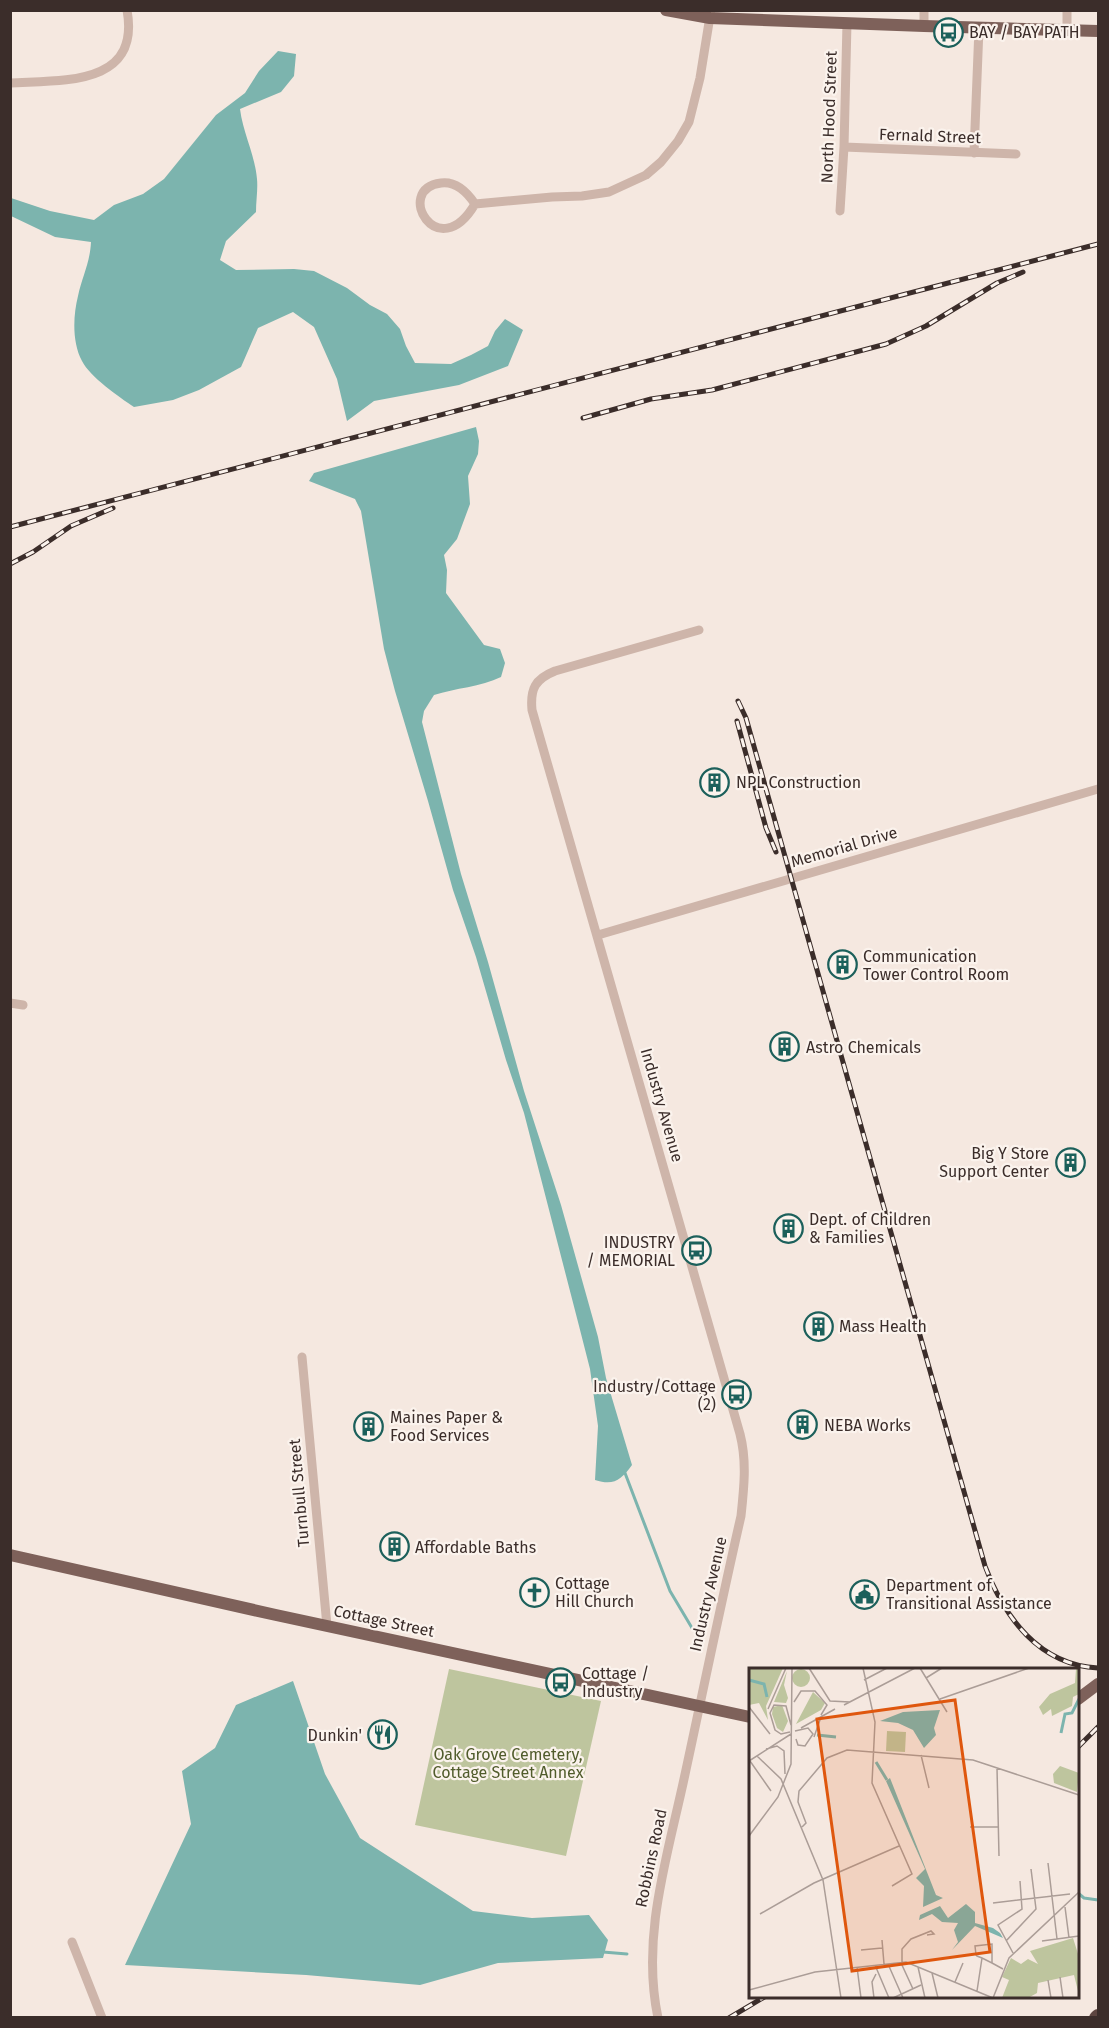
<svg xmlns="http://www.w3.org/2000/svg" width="1109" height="2028" font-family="'Fira Sans',sans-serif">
<rect width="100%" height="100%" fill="#f5e8e0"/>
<path fill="#bec59e" d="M449 1669 601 1701 566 1856 415 1825Z"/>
<path fill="#7cb4ae" d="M278 51 296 54 294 76 281 92 240 109C243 133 255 155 257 179 258 189 256 201 256 212L226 241 220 260 236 270 294 269 314 271 347 288 370 305 387 314 400 329 406 346 415 363 451 364 471 355 488 346 495 331 505 319 523 330 508 366 459 385 374 401 347 421 337 379 314 327 293 312 258 328 241 367 199 390 173 400 134 407C119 397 90 377 82 361 72 342 73 316 78 296 82 277 90 263 91 242L55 237 11 216V198L50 211 94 220 114 205 143 194 164 179 216 115 245 93 259 71Z
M476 427 479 441 478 454 468 476 470 504 457 539 444 555 447 570 446 593 484 645 500 649 505 663 501 677C481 687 455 688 434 695L424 711 422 722 461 874 488 962 524 1091 561 1205 598 1337 606 1378 632 1465C621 1480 614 1486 595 1480L598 1426 590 1369 578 1322 524 1113 506 1060 476 957 453 890 428 801 395 691 384 649 361 511 355 499 309 481 314 473Z
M293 1681 325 1774 360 1838 473 1911 532 1918 589 1915 608 1940 603 1958 498 1963 420 1985 306 1975 125 1965 191 1824 182 1771 215 1748 236 1705Z"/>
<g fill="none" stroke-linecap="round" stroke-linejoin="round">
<path stroke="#7cb4ae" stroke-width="3" d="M625 1473 670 1591 692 1628
M1078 1893 1084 1898 1098 1900
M603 1952 627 1954"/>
<path stroke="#ceb5aa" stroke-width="9" d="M924 26V10
M1067 30V10
M10 83C61 80 141 87 127 10
M844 147 1016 154
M974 153 979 28
M475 204C467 192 456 181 441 183 393 189 438 267 475 204L552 197 582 196 609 192 646 175 661 162 678 141 689 122 700 78 711 10
M840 211 844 147 847 23
M598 935 1098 789
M10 1003 23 1005
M302 1357 327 1626
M72 1942 102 2018
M658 2018C641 1937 667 1858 684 1779 703 1691 721 1603 741 1516 744 1488 747 1461 740 1434L532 710C530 689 535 679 555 671L699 630"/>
<path stroke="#7e615a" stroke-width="12" d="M666 10 710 18 924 26 1098 31
M10 1555 276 1615 750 1717
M1078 1699 1098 1684"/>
<path stroke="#5d4540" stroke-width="14" d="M1096 2018 1098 2016"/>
<defs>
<path id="rail" d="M583 418 651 399 712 390 886 344 926 326 997 283 1023 272
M10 527 1098 244
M10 564 33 552 71 526 113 508
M738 701 746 718 985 1566C1004 1617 1039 1665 1098 1668
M737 721 766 828 776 852
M1078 1747 1098 1727
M729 2018 766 1996"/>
</defs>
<use href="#rail" stroke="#3b2d2a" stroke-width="5"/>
<use href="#rail" stroke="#fbf3ed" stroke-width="3" stroke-dasharray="9" stroke-linecap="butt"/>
</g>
<defs>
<symbol id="bus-ring" viewBox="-11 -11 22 22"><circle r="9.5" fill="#fbf3ed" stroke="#1c605b" stroke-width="1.5"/><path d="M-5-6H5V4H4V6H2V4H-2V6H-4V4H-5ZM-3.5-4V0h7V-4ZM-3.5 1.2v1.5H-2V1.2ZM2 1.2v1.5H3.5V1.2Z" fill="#1c605b"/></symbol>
<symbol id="building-ring" viewBox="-11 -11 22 22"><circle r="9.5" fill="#fbf3ed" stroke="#1c605b" stroke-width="1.5"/><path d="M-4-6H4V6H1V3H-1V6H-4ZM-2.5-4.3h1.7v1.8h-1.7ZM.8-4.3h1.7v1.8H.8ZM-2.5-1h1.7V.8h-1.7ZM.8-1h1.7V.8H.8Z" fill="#1c605b"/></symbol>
<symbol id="church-ring" viewBox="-11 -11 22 22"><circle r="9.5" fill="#fbf3ed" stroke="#1c605b" stroke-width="1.5"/><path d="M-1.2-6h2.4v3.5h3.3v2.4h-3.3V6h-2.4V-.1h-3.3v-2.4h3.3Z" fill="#1c605b"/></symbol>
<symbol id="civic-ring" viewBox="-11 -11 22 22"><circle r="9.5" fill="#fbf3ed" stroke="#1c605b" stroke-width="1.5"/><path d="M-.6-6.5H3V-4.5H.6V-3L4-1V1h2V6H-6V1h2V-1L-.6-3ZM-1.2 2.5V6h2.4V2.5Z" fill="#1c605b"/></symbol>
<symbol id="restaurant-ring" viewBox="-11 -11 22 22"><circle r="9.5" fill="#fbf3ed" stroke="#1c605b" stroke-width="1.5"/><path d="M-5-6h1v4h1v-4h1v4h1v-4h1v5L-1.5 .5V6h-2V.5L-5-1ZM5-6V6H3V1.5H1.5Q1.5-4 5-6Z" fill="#1c605b"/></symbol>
</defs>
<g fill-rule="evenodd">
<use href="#bus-ring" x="932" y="16" width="33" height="33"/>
<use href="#building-ring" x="698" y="766" width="33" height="33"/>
<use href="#building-ring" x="826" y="948" width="33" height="33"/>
<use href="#building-ring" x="768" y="1030" width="33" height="33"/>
<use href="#building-ring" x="1054" y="1146" width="33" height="33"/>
<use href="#building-ring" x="772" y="1212" width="33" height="33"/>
<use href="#bus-ring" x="680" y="1234" width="33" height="33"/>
<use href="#building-ring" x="802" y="1310" width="33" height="33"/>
<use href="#bus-ring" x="720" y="1378" width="33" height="33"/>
<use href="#building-ring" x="786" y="1408" width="33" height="33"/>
<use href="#building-ring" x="352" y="1410" width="33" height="33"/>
<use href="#building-ring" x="378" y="1530" width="33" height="33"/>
<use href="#church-ring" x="518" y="1576" width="33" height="33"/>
<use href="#civic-ring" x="848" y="1578" width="33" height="33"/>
<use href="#bus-ring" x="544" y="1666" width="33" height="33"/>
<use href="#restaurant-ring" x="366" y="1718" width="33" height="33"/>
</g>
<g text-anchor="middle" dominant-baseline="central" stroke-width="4.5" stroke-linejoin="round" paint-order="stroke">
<g font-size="16" fill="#3b2d2a" stroke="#fbf3ed" text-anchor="start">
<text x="969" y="32">BAY / BAY PATH</text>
<text x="736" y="782">NPL Construction</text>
<text x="863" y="956">Communication<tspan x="863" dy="18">Tower Control Room</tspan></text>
<text x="806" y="1047">Astro Chemicals</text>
<text x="1049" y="1153" text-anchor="end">Big Y Store<tspan x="1049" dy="18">Support Center</tspan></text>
<text x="809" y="1219">Dept. of Children<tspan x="809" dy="18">&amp; Families</tspan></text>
<text x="675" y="1242" text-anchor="end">INDUSTRY<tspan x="675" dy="18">/ MEMORIAL</tspan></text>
<text x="839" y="1326">Mass Health</text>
<text x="716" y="1386" text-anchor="end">Industry/Cottage<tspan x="716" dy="18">(2)</tspan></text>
<text x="390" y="1417">Maines Paper &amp;<tspan x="390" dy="18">Food Services</tspan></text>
<text x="824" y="1425">NEBA Works</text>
<text x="415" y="1547">Affordable Baths</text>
<text x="555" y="1583">Cottage<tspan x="555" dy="18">Hill Church</tspan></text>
<text x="886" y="1585">Department of<tspan x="886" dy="18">Transitional Assistance</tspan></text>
<text x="582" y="1673">Cottage /<tspan x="582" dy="18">Industry</tspan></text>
<text x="362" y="1735" text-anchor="end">Dunkin'</text>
</g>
<g font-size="16" fill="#3b2d2a" stroke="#fbf3ed">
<text transform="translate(829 117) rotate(-88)">North Hood Street</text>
<text transform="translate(930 136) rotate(2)">Fernald Street</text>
<text transform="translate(844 847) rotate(-16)">Memorial Drive</text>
<text transform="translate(662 1105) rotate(74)">Industry Avenue</text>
<text transform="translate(299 1493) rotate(-95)">Turnbull Street</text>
<text transform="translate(708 1594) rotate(-77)">Industry Avenue</text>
<text transform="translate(384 1621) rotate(12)">Cottage Street</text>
<text transform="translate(651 1858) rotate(-78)">Robbins Road</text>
</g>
<g font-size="16" fill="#515c2c" stroke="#fbf3ed">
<text x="508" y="1754">Oak Grove Cemetery,<tspan x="508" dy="18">Cottage Street Annex</tspan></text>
</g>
</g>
<g transform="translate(749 1668)">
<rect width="330" height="330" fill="#f5e8e0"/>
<path d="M0 0H34L17 38 19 52 10 35 0 37ZM330 0V26L324 29 323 38 303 48 302 41 294 47 290 39 301 26 326 15 327 1ZM43 10a9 9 0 1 1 18 0a9 9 0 1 1-18 0ZM38 3 35 17 39 30 37 35 25 34ZM64 24 76 35 72 42 47 56ZM33 37 39 53 34 64 28 60 23 46 24 39ZM138 63 157 64 156 84 137 83ZM311 98 330 105 328 124 305 115 304 106ZM324 270 330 289V327L325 307 289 315 288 325 279 330H253L260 312 253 309 262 290 272 296 279 291 289 296 281 283Z" fill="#bec59e"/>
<path d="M191 42 185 60 187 67 175 80 164 62 149 55 131 53 154 44ZM141 110 187 227 194 230 174 239 175 218 167 210 176 201 137 113ZM217 236 226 244V255L244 260 251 265 254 270 226 258 203 282 209 274 205 262 209 255 193 254 183 246 170 252 171 247 191 238 199 250Z" fill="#7cb4ae"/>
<path fill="none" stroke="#7cb4ae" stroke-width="3" d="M0 12 15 16 18 29M312 65 316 46 323 45 330 31M68 67 87 69M127 94 138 112"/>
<path fill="none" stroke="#ab9d97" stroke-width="1.5" d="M60 0 81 33 101 34M114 0 126 54 123 115 163 206 143 218M171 0 198 44M177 10 193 0M115 12 138 0M191 31 280 0M45 34 52 23H66L78 37 72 47M95 37 166 0M0 39 21 66M19 41 37 0M52 60 86 41M46 63 59 60 64 66 56 78 49 77 47 71M41 64 32 66 26 62 21 45 25 37 37 38 42 57M65 69 72 49M17 81 28 78 35 83 36 106M172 87 180 120M8 88 32 111 74 212 92 330M0 93 42 66M1 93 22 123M248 100 250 188M53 159 57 155 49 134 50 123 78 90 98 82 224 92 330 127M221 159H249M0 168 29 129 42 96 43 0M299 195 308 271M244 235 321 226M316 239 320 270M11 246 65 215 150 178M133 272 135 296M257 273 287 241 282 201M293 273 330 268M112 282 133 280M264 285 249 257 273 241 271 213M243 295V276L226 278 227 287 228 288 233 290 243 295 254 301M139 296 154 330M126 297 140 330M108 299 112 330M169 299 176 330M183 305 189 330M311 309 314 330M299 312 302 330M206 314 214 295M164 321 153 297V281L162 271 182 263 185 266 178 267M0 322 66 304 157 294 244 330M228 323 233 290M125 330 123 314 127 306M144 330 172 317M244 330 260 290 330 224"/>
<path fill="#df570e" fill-opacity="0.15" stroke="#df570e" stroke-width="3" d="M206 32 241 284 103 303 68 51Z"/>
<rect width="330" height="330" fill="none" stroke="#3b2d2a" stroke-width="3"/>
</g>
<rect width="1109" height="2028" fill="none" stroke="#3b2d2a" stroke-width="24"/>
</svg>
